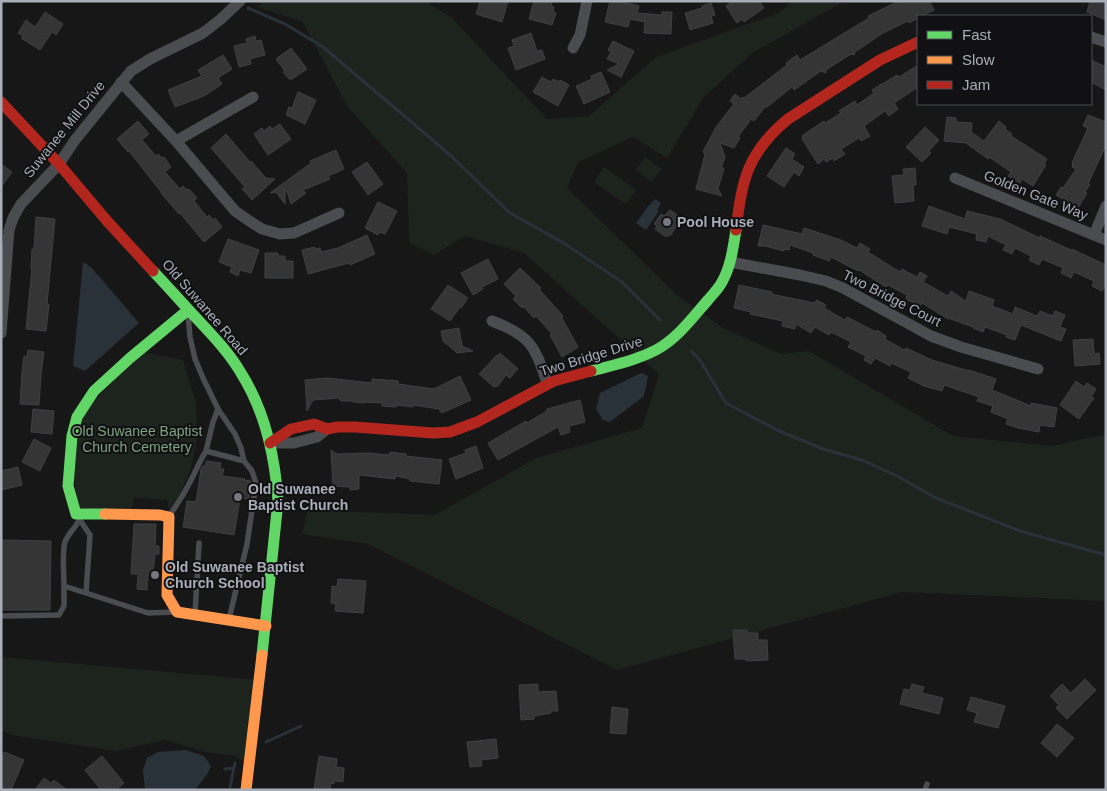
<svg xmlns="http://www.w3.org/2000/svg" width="1107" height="791" font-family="Arial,sans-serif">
<rect width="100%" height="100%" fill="#171717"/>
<path fill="#1d241e" d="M263 1H424L451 17 547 119 589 116 656 57 779 13 792 1H845L752 53 704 97 667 158 633 137 578 162 567 188 676 294 721 327 781 354 809 351 953 436 1052 446 1106 434V601L902 592 617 670 368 544 302 534 308 510 435 515 536 458 642 428 659 374 524 253 465 236 434 255 409 243 407 173 347 106 303 22 257 7Z
M645 157 662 169 652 182 636 170Z
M604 167 636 190 626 204 594 182Z
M142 352 183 360 196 402 197 438 191 469 178 499 169 509 167 500 134 498 131 510 78 508 73 463 83 412Z
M1 657 260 680 253 768 235 756 205 752 166 740 116 751 17 736 1 731Z"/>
<path fill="#2a3239" d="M655 199 661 203 657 210 659 211 646 230 636 223 649 205H650Z
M83 262 91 267 139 323 85 371 73 366Z
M641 373 648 376 644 396 610 422 603 420 596 409 600 393Z
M186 750 204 756 211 766 208 773 195 790H145L143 770 147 758 158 752Z"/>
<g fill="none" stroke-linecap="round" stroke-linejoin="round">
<path stroke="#2a3239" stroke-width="3" d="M248 8 285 24 323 47 449 154 510 213 562 242 622 282 660 320
M691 351 699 359 726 403 777 430 823 449 862 460 897 476 936 498 1020 531 1106 555
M266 742 301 726
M225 769 234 768
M230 787 235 763"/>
</g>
<path fill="#353536" stroke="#3f4043" d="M480 1H508L502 22 476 14Z
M534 1H552L551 6 554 7 553 12 556 13 552 25 529 19Z
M610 1H618L639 6 637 13 662 15V12H672L671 34 644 33 645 22 630 19 628 27 605 22Z
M733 1H759L764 8 744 22 742 19 737 23 726 6Z
M899 1H929L934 10 921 16H918V18L909 23 908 21 883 33 855 52 854 55 851 54 826 70V73L821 71 794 90 792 87 767 107H765L754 121 751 119 738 137 740 138 734 148 720 143 725 157 721 168H724L718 189 722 196 696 189 705 154 703 152 716 127 734 104 730 101 735 94 741 99 743 97 744 98 787 65 786 63 797 55 800 60 869 18 868 16Z
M1090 1H1106V20L1087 12Z
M711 3 715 15 711 16 713 23 690 30 685 13 702 8V6Z
M45 12 63 24 56 35 52 32 40 50 21 38 23 36 18 33 26 20 35 27Z
M531 33 537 51 542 50 545 59 516 70 508 48 514 46 512 40Z
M255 36 256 41 261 40 265 55 250 59 251 64 239 67 234 46 247 43 246 39Z
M613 41 634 51 621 77 607 70 619 64 607 59 611 52 608 50Z
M291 48 307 69 292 79H289L283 72 285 71 276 59Z
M223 55 232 69 218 78 222 84 204 96 175 107 168 90 202 76 198 70Z
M1091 60 1106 67V90L1091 82Z
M918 65V87L894 103 898 109 889 116 885 111 864 126 870 136 861 141 859 138 841 149 845 154 834 161 833 158 826 162 824 159 818 164 802 139 803 135 824 121 825 123 841 113 839 111 855 101 857 105 874 93 872 90 881 84V85L897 75 899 77Z
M601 72 610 92 584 104 576 86 592 79 591 76Z
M542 77 551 82 553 79 559 82 560 80 569 85 558 106 533 92Z
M298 92 316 100 305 124 286 115 289 107 292 108Z
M1088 115 1106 122V145L1088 184 1090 185 1085 192 1087 193 1078 208 1056 195 1061 187 1063 188 1076 169 1072 167 1073 164 1072 163 1088 128 1083 126Z
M947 117 956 118V122L972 123 971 132 984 141 999 121 1006 127 1005 129 1012 134 1011 136 1047 159 1044 164 1046 165 1033 186 1022 179 1020 183 1008 176 1011 172 989 157 988 159 966 143 944 141Z
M138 121 149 134 142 140 156 156 158 154 162 158 164 157 171 167 165 172 180 189 183 186 187 190 189 189 197 198 194 201 207 217 209 215 213 220 215 218 222 227 204 242 180 213 179 214 161 193V192L129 151 128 152 117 139Z
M280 124 291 139 268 155 254 134 262 128 264 131 270 126 272 129Z
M925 127 939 140 929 151 931 153 922 162 906 147Z
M226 134 250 162 251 161 266 178 275 179 252 200 242 189 245 187 211 148Z
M786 148 795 154 792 159 804 167 799 176 794 172 784 187 767 176Z
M336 150 344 169 328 176 330 179 303 190 306 193 291 204 287 191H285V204L276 192 270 193 311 163 310 161Z
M367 162 383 184 368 195 352 172Z
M1 164 12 172 1 187Z
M915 168 916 185H913L914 201 895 203 892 176 904 175 903 169Z
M378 202 397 211 385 234 379 232 378 235 365 228Z
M929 206 965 219 967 211 1000 219 1040 238V236L1071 250 1072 249 1106 265V284L1102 291 1092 286 1094 281 1074 272 1071 278 1061 273 1063 268 1042 259 1039 265 1029 260 1031 256 1015 248 1012 254 1003 250 1006 245 988 236 986 242 976 240 977 234 949 227 947 234 922 226Z
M670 210 680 217 679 218 681 219 670 236 668 235 666 237 655 229 657 226 654 224 661 214 664 216Z
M36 217 55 219 47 304 49 305 46 331 26 329 32 269H31L32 249H34Z
M763 225 802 234 804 228 841 240 857 248 860 243 870 249 868 252 900 272 902 269 917 277 920 272 927 276 923 282 948 296 951 291 966 301 969 291 994 300 992 306 1013 314 1015 307 1037 316 1040 311 1053 316 1055 311 1065 315 1060 327 1066 329 1061 341 1021 325 1015 340 1006 337 1007 335 985 327 983 332 973 328V327L948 318V319L922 303 920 306 906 299 907 295 888 285 886 287 859 270 858 271 831 257 829 261 813 255V253L790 245 789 250 784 249V251L765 246H758Z
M367 235 375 254 350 265 349 263 308 274 302 250 315 247V249L320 248 321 252 338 248Z
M228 239 259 250 251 273 240 270 238 276 230 272 232 267 219 262Z
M265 253H278V256H285V261H293V278H265Z
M488 259 498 279 482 287 483 289 473 295 461 273Z
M520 268 541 288 539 289 563 316 562 318 578 347 562 357 550 335 552 334 536 316 534 318 523 306 522 308 513 299 516 296 504 284Z
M448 285 468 298 461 308 460 307 450 321 431 309Z
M739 285 772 292 771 294 814 303 817 300 826 305 824 308 845 320 847 317 876 332 877 330 886 336 885 339 904 350 906 348 932 360 969 371V370L996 379 992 390 1031 406V403L1057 408 1054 427 1040 425 1039 432 1018 428 1006 424 1008 419 991 412 993 406 977 401 979 397 944 385 942 391 924 386 908 378 911 372 891 363 890 366 875 358 871 364 864 360 866 356 848 347 851 342 831 332 829 335 815 327 811 333 796 324 795 329 782 326 783 321 750 314 751 312 734 308Z
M459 328 462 346 473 351 457 353 443 341 441 331Z
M1093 339 1094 354 1099 353 1100 364 1075 366 1073 340Z
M28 350 44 352 41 375 39 405 20 404 22 372 24 356 27 357Z
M500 353 518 369 510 378 506 375 498 386 494 387 479 374 497 355 498 356Z
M460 376 471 400 442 413 439 409 413 405V407L396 405V407L382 406V403L365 402V403L353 402V401H341L338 398 313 400 307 411 305 380 327 378 372 383V379L398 381V384L434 389Z
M1076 381 1084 387 1087 383 1096 389 1091 397 1094 398 1079 419 1060 405Z
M580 400 585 422 569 426 570 432 561 435 558 427 498 460 488 443 526 421 527 423 547 411V409Z
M33 409 54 411 52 434 31 432Z
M34 439 51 448 40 471 22 462Z
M476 446 483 468 456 479 449 459 466 453 465 450Z
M331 450 337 454 368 453 390 455V452L406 454V456L442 460 439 484 410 481V479L396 476 395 479 359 475V489L350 490V487L333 486Z
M206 461 221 463 220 469H224L222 476 245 479 244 480 251 481 249 499 241 498 240 499 234 535 183 527 187 501 196 502 201 469 203 466H206Z
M18 467 22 485 1 490V471Z
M134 524H156L155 546H159V554H155L153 575H148L147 590 137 589 138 574H131Z
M1 540 51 541 50 610H1Z
M338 579 366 581 363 613 335 611 336 604 331 603 332 586 337 587Z
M733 630H747V633H758V640H767L768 660 746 661V659H735Z
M1085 679 1096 690 1067 719 1056 708 1059 705 1050 696 1062 684 1071 693Z
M538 684V692L556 691 558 711H551V713L534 716V719L521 720 519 685Z
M912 684 924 687 922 693 943 698 939 714 900 704 904 689 910 690Z
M971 697 1005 706 998 728 974 722 977 713 967 710Z
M612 707 628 709 626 734 610 733Z
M1057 724 1074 738 1057 757 1041 743Z
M496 739 498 758 481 760 482 766 470 767 467 742Z
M4 752 24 760 11 790H1V759Z
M102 756 124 783 116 790H101L85 770Z
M319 756 337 759 336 767 344 768 343 782 334 781V784L331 783 330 790H314Z
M44 778 51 783 54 780 67 790H35Z"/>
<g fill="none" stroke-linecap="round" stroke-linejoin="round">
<path stroke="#4b4c50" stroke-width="5.5" d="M188 314 190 337 195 359 203 378 218 409 235 434 241 448 244 461 206 451 213 422 218 409
M81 514C80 525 69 531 65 542 62 550 64 576 64 586L86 593 148 613 175 612
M169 516C177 505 184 494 190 482 196 471 199 462 206 451
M80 520 90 535 86 593
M195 614 199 543
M1 616 59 615 64 606V586
M229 619 247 544 256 483 252 471 244 461
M925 790 927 784"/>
<path stroke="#4b4c50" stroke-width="11" d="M1091 37 1106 42
M573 48 580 35 587 1
M121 82 176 141 235 211 251 222 262 229 280 234 294 233 339 213
M176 141 253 97
M955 178 1106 240
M1094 235 1106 206
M730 262 800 275 826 281 843 288 931 336 961 347 1038 369
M492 321C530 335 535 346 547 383
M1 333 9 230 13 218 21 204 59 164 75 140 131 71 150 59 203 33 221 19 240 1
M270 443H294L317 437 327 429"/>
<path stroke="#63d668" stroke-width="11" d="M153 271C169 288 184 305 200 322 215 338 230 354 241 373 265 411 275 457 278 501L262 655
M591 371C613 365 635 361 656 350 677 339 693 317 708 300 713 294 719 288 722 282 731 266 733 248 736 230
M105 514H76L68 486 72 436 77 417 94 391 130 358 188 310"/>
<path stroke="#ff974d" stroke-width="11" d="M105 514 160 515 169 517 167 595 177 612 266 626
M246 790 262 655"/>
<path stroke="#b3261e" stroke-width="11" d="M1 102 59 164 107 221 153 271
M736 230C742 180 747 153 788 119L880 60 918 42
M270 443 291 429 314 424 327 429 337 427H355L433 433 450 432 477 422 554 381 591 371"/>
</g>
<g fill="#757880" stroke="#111113" stroke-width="2">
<circle cx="667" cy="222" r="5"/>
<circle cx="238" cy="497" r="5"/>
<circle cx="155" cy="575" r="5"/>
</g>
<g text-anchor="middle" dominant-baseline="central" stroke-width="4" stroke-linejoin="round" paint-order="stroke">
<g font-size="14" fill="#a8adb8" stroke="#111113">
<text transform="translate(64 129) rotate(-51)">Suwanee Mill Drive</text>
<text transform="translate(1036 195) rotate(22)">Golden Gate Way</text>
<text transform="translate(892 298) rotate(27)">Two Bridge Court</text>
<text transform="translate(205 307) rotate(49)">Old Suwanee Road</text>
<text transform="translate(591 356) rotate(-17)">Two Bridge Drive</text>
</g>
<g font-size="14" font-weight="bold" fill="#a8adb8" stroke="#111113" text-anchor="start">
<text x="677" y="222">Pool House</text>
<text x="248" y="489">Old Suwanee<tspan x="248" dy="16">Baptist Church</tspan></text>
<text x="165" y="567">Old Suwanee Baptist<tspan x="165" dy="16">Church School</tspan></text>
</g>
<g font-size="14" fill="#7fa381" stroke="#111113">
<text x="137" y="431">Old Suwanee Baptist<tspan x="137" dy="16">Church Cemetery</tspan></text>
</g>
</g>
<rect width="1107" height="791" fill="none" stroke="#a8adb8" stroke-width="5"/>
<rect x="917" y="15" width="175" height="90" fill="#111113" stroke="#4d4f55"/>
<rect x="927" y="31" width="25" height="8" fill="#63d668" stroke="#4d4f55"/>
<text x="962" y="40" font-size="15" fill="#a8adb8">Fast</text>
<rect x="927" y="56" width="25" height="8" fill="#ff974d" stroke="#4d4f55"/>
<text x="962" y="65" font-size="15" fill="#a8adb8">Slow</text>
<rect x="927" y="81" width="25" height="8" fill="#b3261e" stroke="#4d4f55"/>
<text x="962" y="90" font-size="15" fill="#a8adb8">Jam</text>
</svg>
